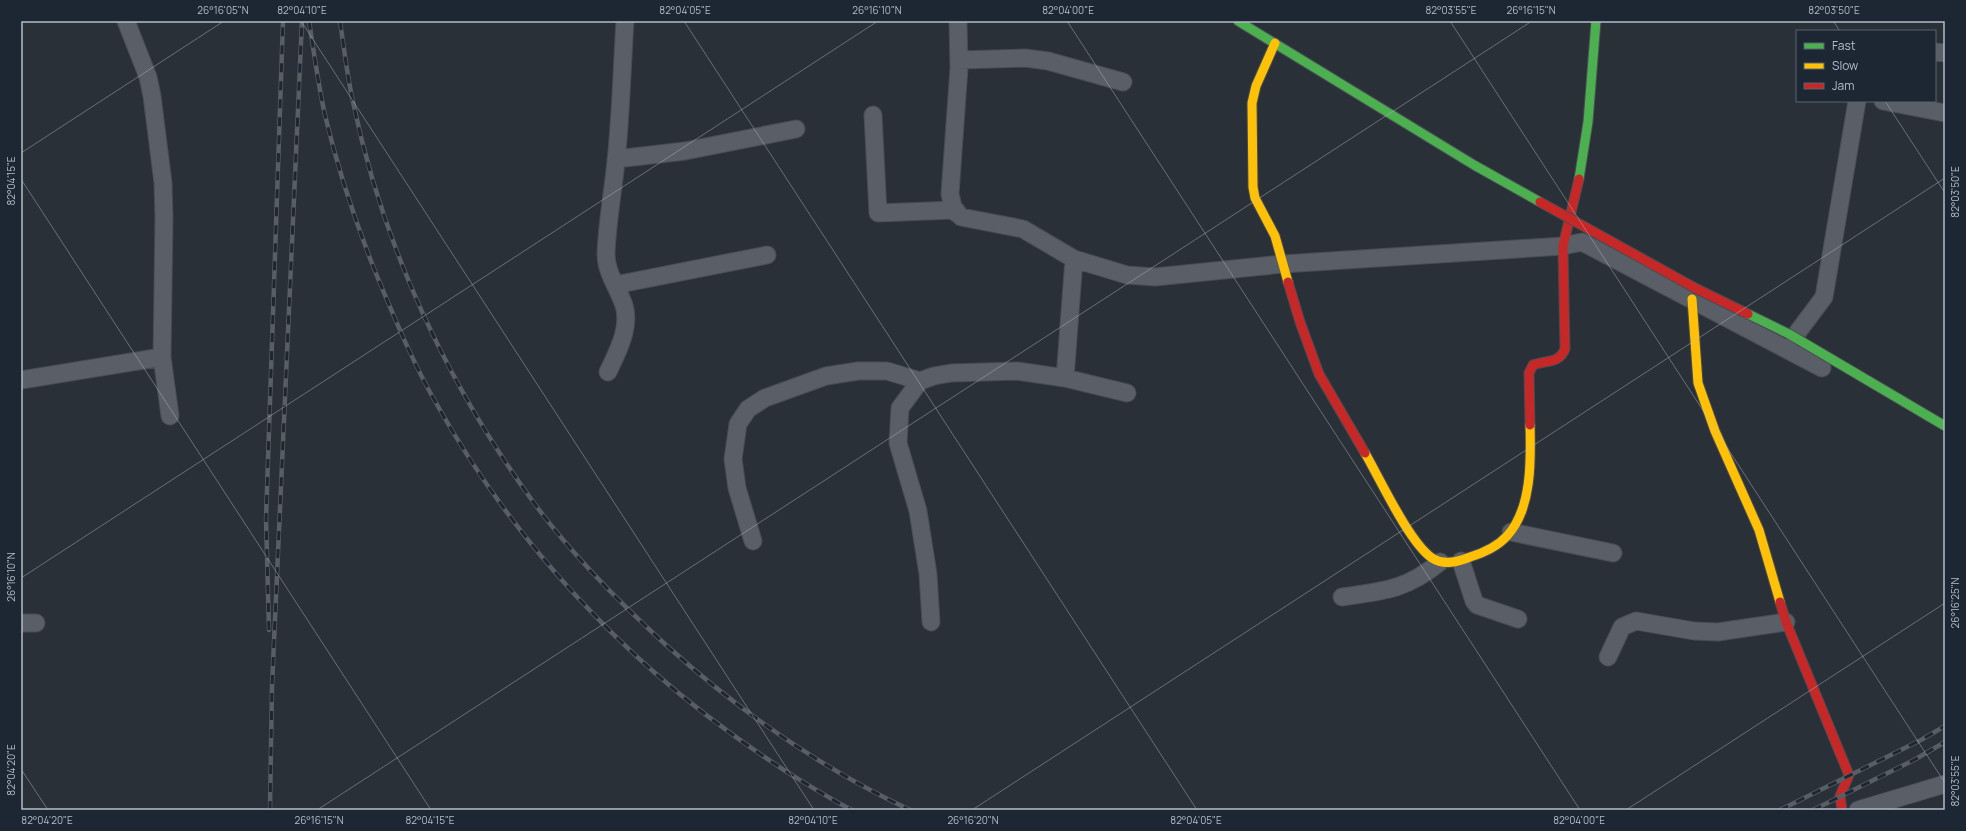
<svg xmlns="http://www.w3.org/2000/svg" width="1966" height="831" font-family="Manrope,sans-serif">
<rect width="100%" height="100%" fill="#2a3038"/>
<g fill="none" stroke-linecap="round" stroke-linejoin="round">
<defs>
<path id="street" d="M126 21 148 77 152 96 163 183 164 218 162 357 170 416
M958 21 959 68 950 194 953 207 961 217 1023 229 1074 259 1127 275 1155 277 1283 264 1563 246 1582 242 1822 368
M1935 52 1945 53
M959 60 1025 58 1048 61 1123 82
M1883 101 1945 113
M873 115 878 213 953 210 956 213
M616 159 685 151 796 129
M615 285 767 255
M1794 337 1824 297 1857 101
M608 372C618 351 633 324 622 300 616 285 606 271 606 254 607 223 613 192 616 161 621 114 622 67 625 21
M1065 378 1074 259
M21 380 162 357
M1511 532 1613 553
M753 541 737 488 733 459 738 424 748 409 765 398 826 376 858 371H887L920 381
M1461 561 1474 601 1477 605 1518 619
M1342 597C1384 591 1406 590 1440 562
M931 622 928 574 918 511 898 443 900 408 920 381 934 376 951 373 1017 371 1065 378 1127 393
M21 623H36
M1608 657 1622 627 1636 621 1694 631 1718 632 1786 622
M1858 810 1945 784"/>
<path id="fast" d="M1238 21 1474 165 1540 202
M1579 179 1588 122 1596 21"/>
<path id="slow" d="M1275 43 1256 86 1252 103 1253 187 1255 198 1275 236 1288 282
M1692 299 1698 383 1715 431 1759 530 1780 602
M1365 453C1380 479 1409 542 1432 558 1444 566 1458 562 1470 557 1483 553 1497 547 1507 536 1532 509 1531 460 1530 425"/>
<path id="jam" d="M1288 282 1300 322 1319 374 1365 453
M1530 425 1529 373 1533 365C1546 360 1559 364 1565 349L1563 246 1579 179
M1780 602 1786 622 1849 775 1840 796 1842 810"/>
</defs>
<use href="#street" stroke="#484c53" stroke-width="19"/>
<use href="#fast" stroke="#484c53" stroke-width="11"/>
<use href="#slow" stroke="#484c53" stroke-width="11"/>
<use href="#jam" stroke="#484c53" stroke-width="11"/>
<use href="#street" stroke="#5a5e66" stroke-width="17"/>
<use href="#fast" stroke="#4caf50" stroke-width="9"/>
<use href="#slow" stroke="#ffc107" stroke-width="9"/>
<use href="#jam" stroke="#c62828" stroke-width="9"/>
<defs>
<path id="rail" d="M309 21C314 52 318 84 325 115 338 170 356 224 377 276 395 319 413 363 436 403 493 505 568 596 655 673 697 710 741 742 787 772 808 785 830 799 852 810
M340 21C344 48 347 75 353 102 383 246 447 384 534 503 572 555 619 602 666 645 739 711 821 768 910 810
M269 630 266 519 283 21
M270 810 272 686 302 21
M1780 810 1921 740 1945 726
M1813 810 1914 760 1945 742"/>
</defs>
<use href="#rail" stroke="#595d64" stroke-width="4.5"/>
<use href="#rail" stroke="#1d2633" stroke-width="3" stroke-dasharray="9" stroke-linecap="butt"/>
<defs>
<path id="fast-bridge" d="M1748 314 1789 334 1945 426"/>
<path id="jam-bridge" d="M1540 202 1695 288 1748 314"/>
</defs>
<use href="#fast-bridge" stroke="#484c53" stroke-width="11" stroke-linecap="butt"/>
<use href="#jam-bridge" stroke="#484c53" stroke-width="11" stroke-linecap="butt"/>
<use href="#fast-bridge" stroke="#4caf50" stroke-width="9"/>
<use href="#jam-bridge" stroke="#c62828" stroke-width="9"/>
</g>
<path fill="none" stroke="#b4bcc9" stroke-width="1" stroke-opacity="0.45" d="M301 21 814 810M684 21 1197 810M1067 21 1580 810M1450 21 1945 783M1833 21 1840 31M1885 101 1945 193M21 153 224 21M21 179 431 810M21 578 878 21M21 769 48 810M317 810 1532 21M972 810 1945 178M1626 810 1945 603"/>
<rect width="1966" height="831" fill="none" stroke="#1d2633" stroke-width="44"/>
<rect x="1796" y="30" width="140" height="72" fill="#1d2633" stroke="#59626f"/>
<rect x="1804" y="43" width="20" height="6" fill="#4caf50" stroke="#59626f"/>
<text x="1832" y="50" font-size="12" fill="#b4bcc9">Fast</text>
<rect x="1804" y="63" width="20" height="6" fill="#ffc107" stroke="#59626f"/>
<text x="1832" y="70" font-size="12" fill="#b4bcc9">Slow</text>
<rect x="1804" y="83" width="20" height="6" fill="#c62828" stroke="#59626f"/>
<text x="1832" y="90" font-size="12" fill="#b4bcc9">Jam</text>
<rect x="22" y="22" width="1922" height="787" fill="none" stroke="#b4bcc9" stroke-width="1.5"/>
<g font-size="10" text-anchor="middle" fill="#b4bcc9">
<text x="223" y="14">26°16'05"N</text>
<text x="302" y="14">82°04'10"E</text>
<text x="685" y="14">82°04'05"E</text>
<text x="877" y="14">26°16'10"N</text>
<text x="1068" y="14">82°04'00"E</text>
<text x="1451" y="14">82°03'55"E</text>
<text x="1531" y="14">26°16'15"N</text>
<text x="1834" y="14">82°03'50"E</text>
<text transform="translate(11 181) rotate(-90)" y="4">82°04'15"E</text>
<text transform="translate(1955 192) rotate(-90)" y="4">82°03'50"E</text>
<text transform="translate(11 577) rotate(-90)" y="4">26°16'10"N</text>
<text transform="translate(1955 603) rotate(-90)" y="4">26°16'25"N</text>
<text transform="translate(11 770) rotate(-90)" y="4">82°04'20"E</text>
<text transform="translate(1955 781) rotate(-90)" y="4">82°03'55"E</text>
<text x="47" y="824">82°04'20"E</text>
<text x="319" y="824">26°16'15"N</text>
<text x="430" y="824">82°04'15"E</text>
<text x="813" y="824">82°04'10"E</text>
<text x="973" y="824">26°16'20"N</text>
<text x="1196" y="824">82°04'05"E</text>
<text x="1579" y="824">82°04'00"E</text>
</g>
</svg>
